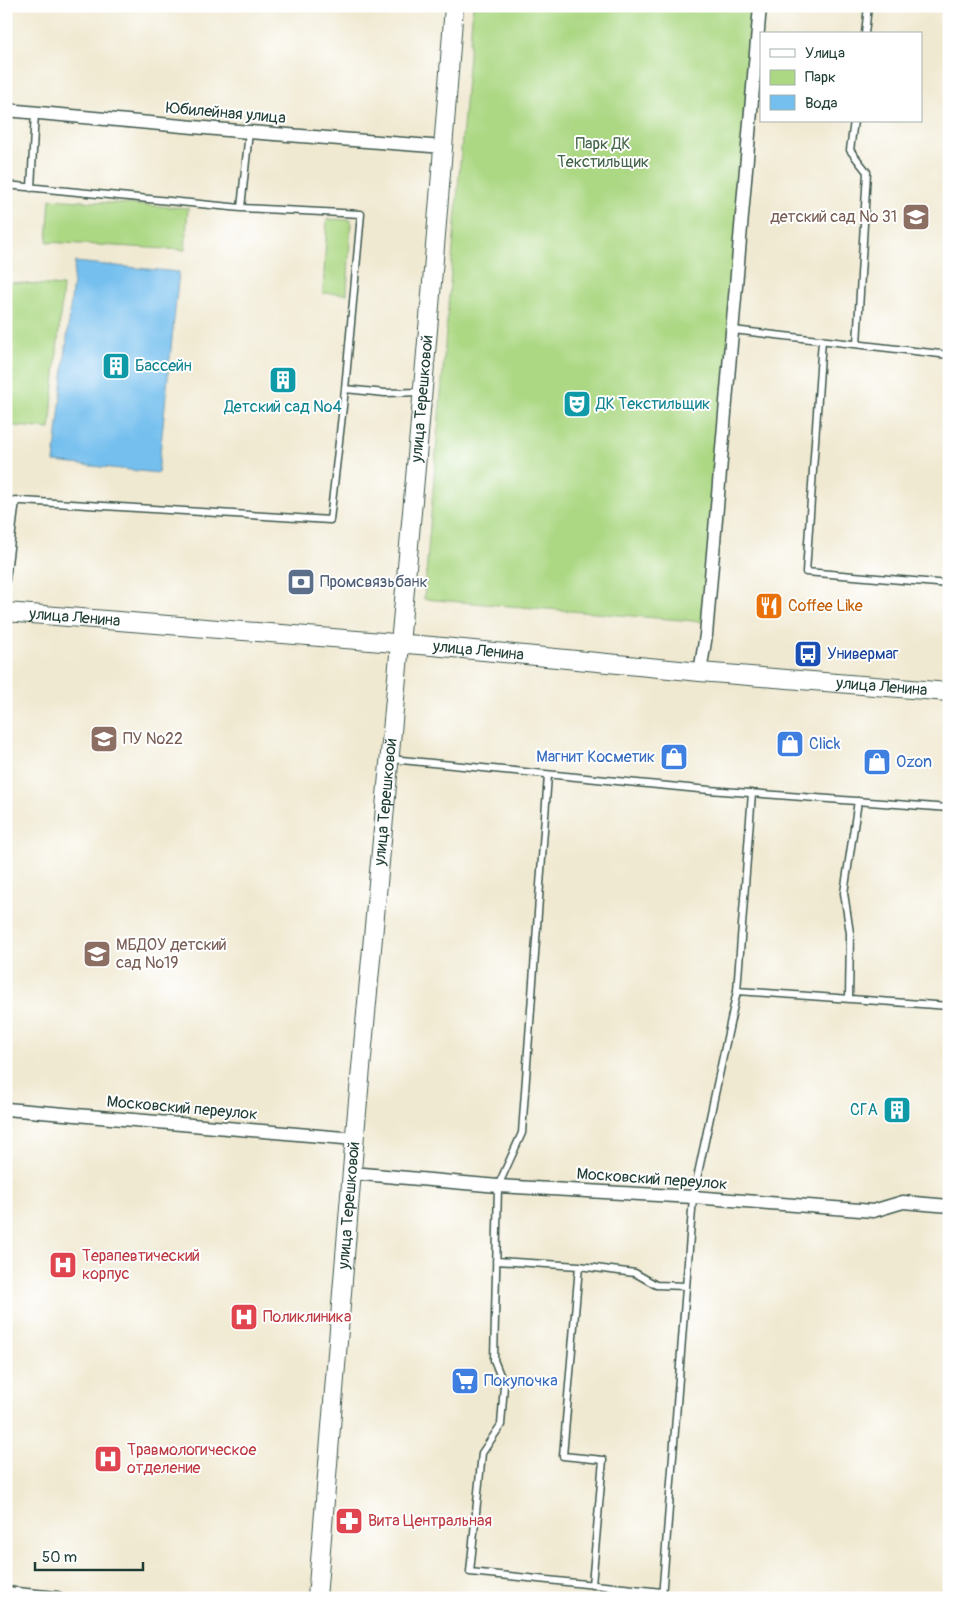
<svg xmlns="http://www.w3.org/2000/svg" width="955" height="1604" font-family="Pangolin,sans-serif">
<rect width="100%" height="100%" fill="#fff"/>
<filter id="ink" filterUnits="userSpaceOnUse"><feTurbulence type="fractalNoise" baseFrequency=".02" numOctaves="2"/><feDisplacementMap in="SourceGraphic" scale="10" xChannelSelector="R" yChannelSelector="G"/><feConvolveMatrix kernelMatrix="1 2 1 2 8 2 1 2 1" color-interpolation-filters="sRGB"/></filter>
<filter id="wash" filterUnits="userSpaceOnUse"><feTurbulence type="fractalNoise" baseFrequency=".0096" numOctaves="4" result="noise"/><feDisplacementMap in="SourceGraphic" scale="20" xChannelSelector="R" yChannelSelector="G"/><feGaussianBlur stdDeviation="1.12" result="paint"/><feColorMatrix in="noise" values="0 0 0 0 0 0 0 0 0 0 0 0 0 0 0 0 0 1.4 0 .05"/><feComposite in="paint" operator="in"/></filter>
<g filter="url(#wash)">
<rect width="100%" height="100%" fill="#f0e9d1"/>
<path fill="#acd883" stroke="#668a5c" d="M473 6H758L706 622 424 599Z
M50 199 188 208 185 250 47 242Z
M327 219 351 220 347 294 323 293Z
M6 282 63 286 50 429 6 425Z"/>
<path fill="#75bfee" stroke="#4a7e91" d="M75 262 179 272 158 473 54 462Z"/>
</g>
<g filter="url(#ink)">
<g fill="none" stroke-linecap="round" stroke-linejoin="round">
<defs>
<path id="lane" d="M865 34 868 6
M854 121 850 150 867 172 857 344
M6 185 241 208 361 214 345 389 330 520 6 500
M31 188 35 112
M241 208 249 132
M733 330 949 355
M822 340 806 572 949 584
M345 389 385 393 421 392
M6 580 16 500
M391 759 709 790 949 808
M548 775 522 1133 498 1186 494 1360 504 1385 501 1425 482 1453 470 1572 662 1592
M737 991 949 1006
M849 999 850 933 844 893 858 801
M496 1261 579 1266
M592 1585 603 1460 563 1456 579 1266 635 1273 656 1285 686 1286
M662 1598 693 1197 737 991 752 793"/>
<path id="street" d="M6 110 249 132 444 147
M700 672 706 635 760 6
M6 1109 355 1139
M352 1173 498 1186 693 1197 873 1211 903 1202 949 1206
M6 1593 57 1598"/>
<g id="secondary">
<path id="s1" d="M6 612 432 646 700 672 949 692"/>
<path id="s2" d="M317 1598C331 1443 341 1288 355 1134 389 758 426 383 454 6"/>
</g>
</defs>
<use href="#lane" stroke="#3e574c" stroke-width="9"/>
<use href="#street" stroke="#3e574c" stroke-width="15"/>
<use href="#secondary" stroke="#3e574c" stroke-width="20"/>
<use href="#lane" stroke="#fff" stroke-width="6"/>
<use href="#street" stroke="#fff" stroke-width="12"/>
<use href="#secondary" stroke="#fff" stroke-width="18"/>
</g>
</g>
<defs>
<symbol id="school-square" viewBox="-11 -11 22 22"><rect x="-9" y="-9" width="18" height="18" rx="4" fill="#8d6e63" stroke="#fff"/><path d="M0-5L7-2L0 1L-7-2ZM-4 1L0 2.5L4 1V4Q0 6-4 4Z" fill="#fff"/></symbol>
<symbol id="building-square" viewBox="-11 -11 22 22"><rect x="-9" y="-9" width="18" height="18" rx="4" fill="#0f9aa8" stroke="#fff"/><path d="M-4-6H4V6H1V3H-1V6H-4ZM-2.5-4.3h1.7v1.8h-1.7ZM.8-4.3h1.7v1.8H.8ZM-2.5-1h1.7V.8h-1.7ZM.8-1h1.7V.8H.8Z" fill="#fff"/></symbol>
<symbol id="theatre-square" viewBox="-11 -11 22 22"><rect x="-9" y="-9" width="18" height="18" rx="4" fill="#0f9aa8" stroke="#fff"/><path d="M-5-5.5Q0-4 5-5.5V0Q5 5 0 6Q-5 5-5 0ZM-3.3-2.5H-1v1.5H-3.3ZM1-2.5H3.3v1.5H1ZM-2.8 1Q0 5.5 2.8 1Z" fill="#fff"/></symbol>
<symbol id="bank-square" viewBox="-11 -11 22 22"><rect x="-9" y="-9" width="18" height="18" rx="4" fill="#5c6f8a" stroke="#fff"/><path d="M-6-4H6V4H-6ZM0-2.3a2.3 2.3 0 1 0 0 4.6a2.3 2.3 0 1 0 0-4.6Z" fill="#fff"/></symbol>
<symbol id="restaurant-square" viewBox="-11 -11 22 22"><rect x="-9" y="-9" width="18" height="18" rx="4" fill="#e8710a" stroke="#fff"/><path d="M-5-6h1v4h1v-4h1v4h1v-4h1v5L-1.5 .5V6h-2V.5L-5-1ZM5-6V6H3V1.5H1.5Q1.5-4 5-6Z" fill="#fff"/></symbol>
<symbol id="bus-square" viewBox="-11 -11 22 22"><rect x="-9" y="-9" width="18" height="18" rx="4" fill="#1a4fb4" stroke="#fff"/><path d="M-5-6H5V4H4V6H2V4H-2V6H-4V4H-5ZM-3.5-4V0h7V-4ZM-3.5 1.2v1.5H-2V1.2ZM2 1.2v1.5H3.5V1.2Z" fill="#fff"/></symbol>
<symbol id="university-square" viewBox="-11 -11 22 22"><rect x="-9" y="-9" width="18" height="18" rx="4" fill="#8d6e63" stroke="#fff"/><path d="M0-5L7-2L0 1L-7-2ZM-4 1L0 2.5L4 1V4Q0 6-4 4Z" fill="#fff"/></symbol>
<symbol id="shop-square" viewBox="-11 -11 22 22"><rect x="-9" y="-9" width="18" height="18" rx="4" fill="#3f7fe0" stroke="#fff"/><path d="M-5-2.5h2.3a2.7 3.5 0 0 1 5.4 0H5L5.5 6h-11ZM-1.5-2.5h3a1.5 2.3 0 0 0-3 0Z" fill="#fff"/></symbol>
<symbol id="hospital-square" viewBox="-11 -11 22 22"><rect x="-9" y="-9" width="18" height="18" rx="4" fill="#e0444e" stroke="#fff"/><path d="M-5-5h3v3.5h4V-5h3V5h-3V1.5h-4V5h-3Z" fill="#fff"/></symbol>
<symbol id="supermarket-square" viewBox="-11 -11 22 22"><rect x="-9" y="-9" width="18" height="18" rx="4" fill="#3f7fe0" stroke="#fff"/><path d="M-6-5.5h2.5l.6 2H6L4.5 2H-2.5L-4.4-4H-6ZM-1.5 3.2a1.3 1.3 0 1 0 .1 0ZM3 3.2a1.3 1.3 0 1 0 .1 0Z" fill="#fff"/></symbol>
<symbol id="pharmacy-square" viewBox="-11 -11 22 22"><rect x="-9" y="-9" width="18" height="18" rx="4" fill="#e0444e" stroke="#fff"/><path d="M-2-6h4v4h4v4h-4v4h-4v-4h-4v-4h4Z" fill="#fff"/></symbol>
</defs>
<g fill-rule="evenodd">
<use href="#school-square" x="900" y="201" width="32" height="32"/>
<use href="#building-square" x="100" y="350" width="32" height="32"/>
<use href="#building-square" x="267" y="364" width="32" height="32"/>
<use href="#theatre-square" x="561" y="388" width="32" height="32"/>
<use href="#bank-square" x="285" y="566" width="32" height="32"/>
<use href="#restaurant-square" x="753" y="590" width="32" height="32"/>
<use href="#bus-square" x="792" y="638" width="32" height="32"/>
<use href="#university-square" x="88" y="723" width="32" height="32"/>
<use href="#shop-square" x="774" y="728" width="32" height="32"/>
<use href="#shop-square" x="658" y="741" width="32" height="32"/>
<use href="#shop-square" x="861" y="746" width="32" height="32"/>
<use href="#school-square" x="81" y="938" width="32" height="32"/>
<use href="#building-square" x="881" y="1094" width="32" height="32"/>
<use href="#hospital-square" x="47" y="1249" width="32" height="32"/>
<use href="#hospital-square" x="228" y="1301" width="32" height="32"/>
<use href="#supermarket-square" x="449" y="1365" width="32" height="32"/>
<use href="#hospital-square" x="92" y="1443" width="32" height="32"/>
<use href="#pharmacy-square" x="333" y="1505" width="32" height="32"/>
</g>
<g text-anchor="middle" dominant-baseline="central" stroke-width="4" stroke-linejoin="round" paint-order="stroke">
<g font-size="16" fill="#1f3d34" stroke="#fff">
<text transform="translate(226 113) rotate(5)">Юбилейная улица</text>
<text stroke="none"><textPath href="#s2" startOffset="1204">улица Терешковой</textPath></text>
<text stroke="none"><textPath href="#s1" startOffset="69">улица Ленина</textPath></text>
<text stroke="none"><textPath href="#s1" startOffset="474">улица Ленина</textPath></text>
<text stroke="none"><textPath href="#s1" startOffset="879">улица Ленина</textPath></text>
<text stroke="none"><textPath href="#s2" startOffset="799">улица Терешковой</textPath></text>
<text transform="translate(182 1108) rotate(5)">Московский переулок</text>
<text transform="translate(652 1179) rotate(4)">Московский переулок</text>
<text stroke="none"><textPath href="#s2" startOffset="394">улица Терешковой</textPath></text>
</g>
<g font-size="16" fill="#426448" stroke="#fff">
<text x="603" y="144">Парк ДК<tspan x="603" dy="18">Текстильщик</tspan></text>
</g>
<g font-size="16" fill="#785e54" stroke="#fff" text-anchor="start">
<text x="897" y="217" text-anchor="end">детский сад № 31</text>
<text x="123" y="739">ПУ №22</text>
<text x="116" y="945">МБДОУ детский<tspan x="116" dy="18">сад №19</tspan></text>
</g>
<g font-size="16" fill="#0d838f" stroke="#fff" text-anchor="start">
<text x="135" y="366">Бассейн</text>
<text x="596" y="404">ДК Текстильщик</text>
<text x="283" y="407" text-anchor="middle">Детский сад №4</text>
<text x="878" y="1110" text-anchor="end">СГА</text>
</g>
<g font-size="16" fill="#4e5e75" stroke="#fff" text-anchor="start">
<text x="320" y="582">Промсвязьбанк</text>
</g>
<g font-size="16" fill="#c56008" stroke="#fff" text-anchor="start">
<text x="788" y="606">Coffee Like</text>
</g>
<g font-size="16" fill="#164399" stroke="#fff" text-anchor="start">
<text x="827" y="654">Универмаг</text>
</g>
<g font-size="16" fill="#366cbe" stroke="#fff" text-anchor="start">
<text x="809" y="744">Click</text>
<text x="655" y="757" text-anchor="end">Магнит Косметик</text>
<text x="896" y="762">Ozon</text>
<text x="484" y="1381">Покупочка</text>
</g>
<g font-size="16" fill="#be3a42" stroke="#fff" text-anchor="start">
<text x="82" y="1256">Терапевтический<tspan x="82" dy="18">корпус</tspan></text>
<text x="263" y="1317">Поликлиника</text>
<text x="127" y="1450">Травмологическое<tspan x="127" dy="18">отделение</tspan></text>
<text x="368" y="1521">Вита Центральная</text>
</g>
</g>
<rect width="955" height="1604" fill="none" stroke="#fff" stroke-width="25"/>
<rect x="760" y="32" width="162" height="90" fill="#ffffff" stroke="#a5b1ae"/>
<rect x="770" y="49" width="25" height="8" fill="#ffffff" stroke="#a5b1ae"/>
<text x="805" y="58" font-size="15" fill="#1f3d34">Улица</text>
<rect x="770" y="70" width="25" height="15" fill="#acd883" stroke="#a5b1ae"/>
<text x="805" y="82" font-size="15" fill="#1f3d34">Парк</text>
<rect x="770" y="95" width="25" height="15" fill="#75bfee" stroke="#a5b1ae"/>
<text x="805" y="108" font-size="15" fill="#1f3d34">Вода</text>
<path d="M35 1562v8h108v-8" fill="none" stroke="#1f3d34" stroke-width="2.5"/>
<text x="42" y="1562" font-size="15" fill="#1f3d34" stroke="#ffffff" stroke-width="4" paint-order="stroke">50 m</text>
</svg>
